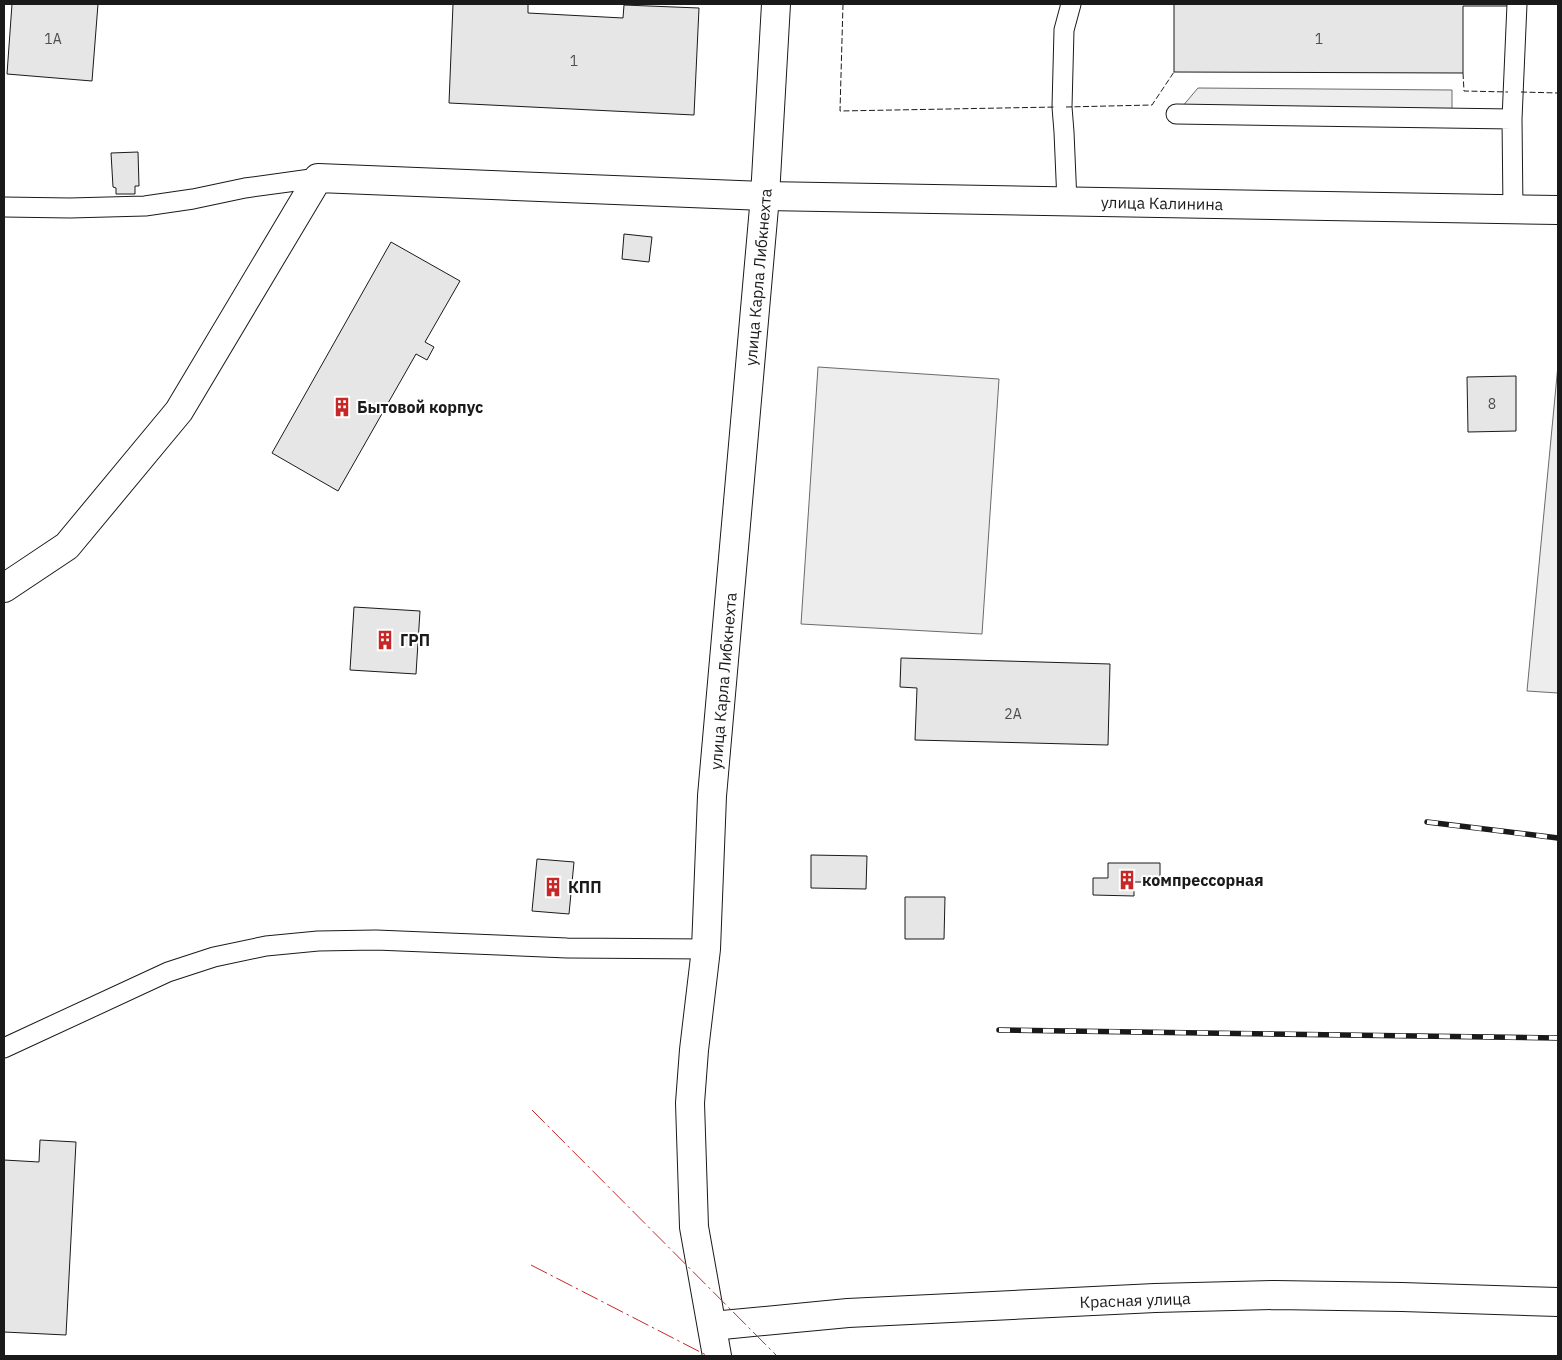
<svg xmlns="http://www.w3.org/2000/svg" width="1562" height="1360" font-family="'IBM Plex Sans',sans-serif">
<rect width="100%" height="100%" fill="#fff"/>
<path fill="#ededed" stroke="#6a6a6a" d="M1198 88 1452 90V119L1176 114Z
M1558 365V693L1527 691Z
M818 367 999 379 982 634 801 624Z"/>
<path fill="#e6e6e6" stroke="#1a1a1a" d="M12 4H98L92 81 7 74Z
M453 4H528V13L623 18 624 5 699 8 694 115 449 103Z
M1174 4H1509V6H1463V73L1174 72Z
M138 152 139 186H135V194H116V188L113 187 111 153Z
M624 234 652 237 649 262 622 259Z
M391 242 460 281 425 342 434 347 427 360 416 354 338 491 272 453Z
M1516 376V431L1468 432 1467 377Z
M354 607 420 611 416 674 350 670Z
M901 658 1110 664 1108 745 915 740 917 688 900 687Z
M811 855 867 856 866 889 811 888Z
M537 859 574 862 569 914 532 911Z
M1108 863H1160V882H1134V896L1093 895V878H1108Z
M905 897H945L944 939H905Z
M40 1140 76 1142 66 1335 4 1332V1160L39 1162Z"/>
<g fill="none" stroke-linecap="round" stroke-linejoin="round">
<defs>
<path id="service" d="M1176 114 1512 119 1513 210
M1512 119 1517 4
M1067 202 1064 132 1062 107 1064 30 1071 4
M4 207 70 208 145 206 193 199 245 188 318 178
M4 1048 168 972 214 957 266 946 318 941 376 940 567 948 706 949"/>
<path id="minor" d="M4 588 67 546 179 411 318 178 765 196
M712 1326 848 1313 1155 1298 1275 1295 1402 1297 1558 1302"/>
<path id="tertiary" d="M765 196 1558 210"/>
<path id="secondary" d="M717 1356 694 1227 690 1103 694 1050 706 949 712 796 765 196 776 4"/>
</defs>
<use href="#service" stroke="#1a1a1a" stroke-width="21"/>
<use href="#minor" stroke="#1a1a1a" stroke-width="30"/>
<use href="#tertiary" stroke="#1a1a1a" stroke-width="30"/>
<use href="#secondary" stroke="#1a1a1a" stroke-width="30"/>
<use href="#service" stroke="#fff" stroke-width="19"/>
<use href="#minor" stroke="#fff" stroke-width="28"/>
<use href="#tertiary" stroke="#fff" stroke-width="28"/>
<use href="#secondary" stroke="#fff" stroke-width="28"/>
<defs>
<path id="rail" d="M1427 822 1558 838
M999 1030 1558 1038"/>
</defs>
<use href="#rail" stroke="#1a1a1a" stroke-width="5.5"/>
<use href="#rail" stroke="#fff" stroke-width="4" stroke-dasharray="11" stroke-linecap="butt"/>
<path stroke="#1a1a1a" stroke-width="1" stroke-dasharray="6 2.5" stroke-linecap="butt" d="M843 4 840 111 1056 107
M1463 73 1464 91 1508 92
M1521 92 1558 93
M1066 107 1152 105 1174 72"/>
<path stroke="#c62828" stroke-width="1" stroke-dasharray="18 4 2.5 4" stroke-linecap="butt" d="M532 1110 777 1356
M531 1265 708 1356"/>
</g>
<defs>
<symbol id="building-bare" viewBox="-9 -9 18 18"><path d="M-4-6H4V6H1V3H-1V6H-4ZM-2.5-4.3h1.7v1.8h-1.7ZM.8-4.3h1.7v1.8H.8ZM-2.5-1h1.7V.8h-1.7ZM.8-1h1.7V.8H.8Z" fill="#c62828" stroke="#fff" stroke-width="2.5" paint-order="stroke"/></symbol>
</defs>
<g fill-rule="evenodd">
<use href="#building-bare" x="328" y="393" width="28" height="28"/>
<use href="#building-bare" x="371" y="626" width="28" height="28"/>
<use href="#building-bare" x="1113" y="866" width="28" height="28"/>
<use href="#building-bare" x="539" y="873" width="28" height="28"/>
</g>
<g text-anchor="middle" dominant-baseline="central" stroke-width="4" stroke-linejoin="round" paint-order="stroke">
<g font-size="14" fill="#4d4d4d">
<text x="53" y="39">1А</text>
<text x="1319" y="39">1</text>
<text x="574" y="61">1</text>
<text x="1492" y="404">8</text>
<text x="1013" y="714">2А</text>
</g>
<g font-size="16" fill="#1a1a1a" stroke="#fff">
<text transform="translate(1162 203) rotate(1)">улица Калинина</text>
<text transform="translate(758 277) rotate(-85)">улица Карла Либкнехта</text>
<text transform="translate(723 681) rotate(-85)">улица Карла Либкнехта</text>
<text transform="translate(1135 1300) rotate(-2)">Красная улица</text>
</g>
<g font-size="16" font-weight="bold" fill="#1a1a1a" stroke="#fff" text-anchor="start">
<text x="357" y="407">Бытовой корпус</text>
<text x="400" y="640">ГРП</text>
<text x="1142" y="880">компрессорная</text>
<text x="568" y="887">КПП</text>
</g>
</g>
<rect width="1562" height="1360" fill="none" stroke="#1a1a1a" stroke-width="10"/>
</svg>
